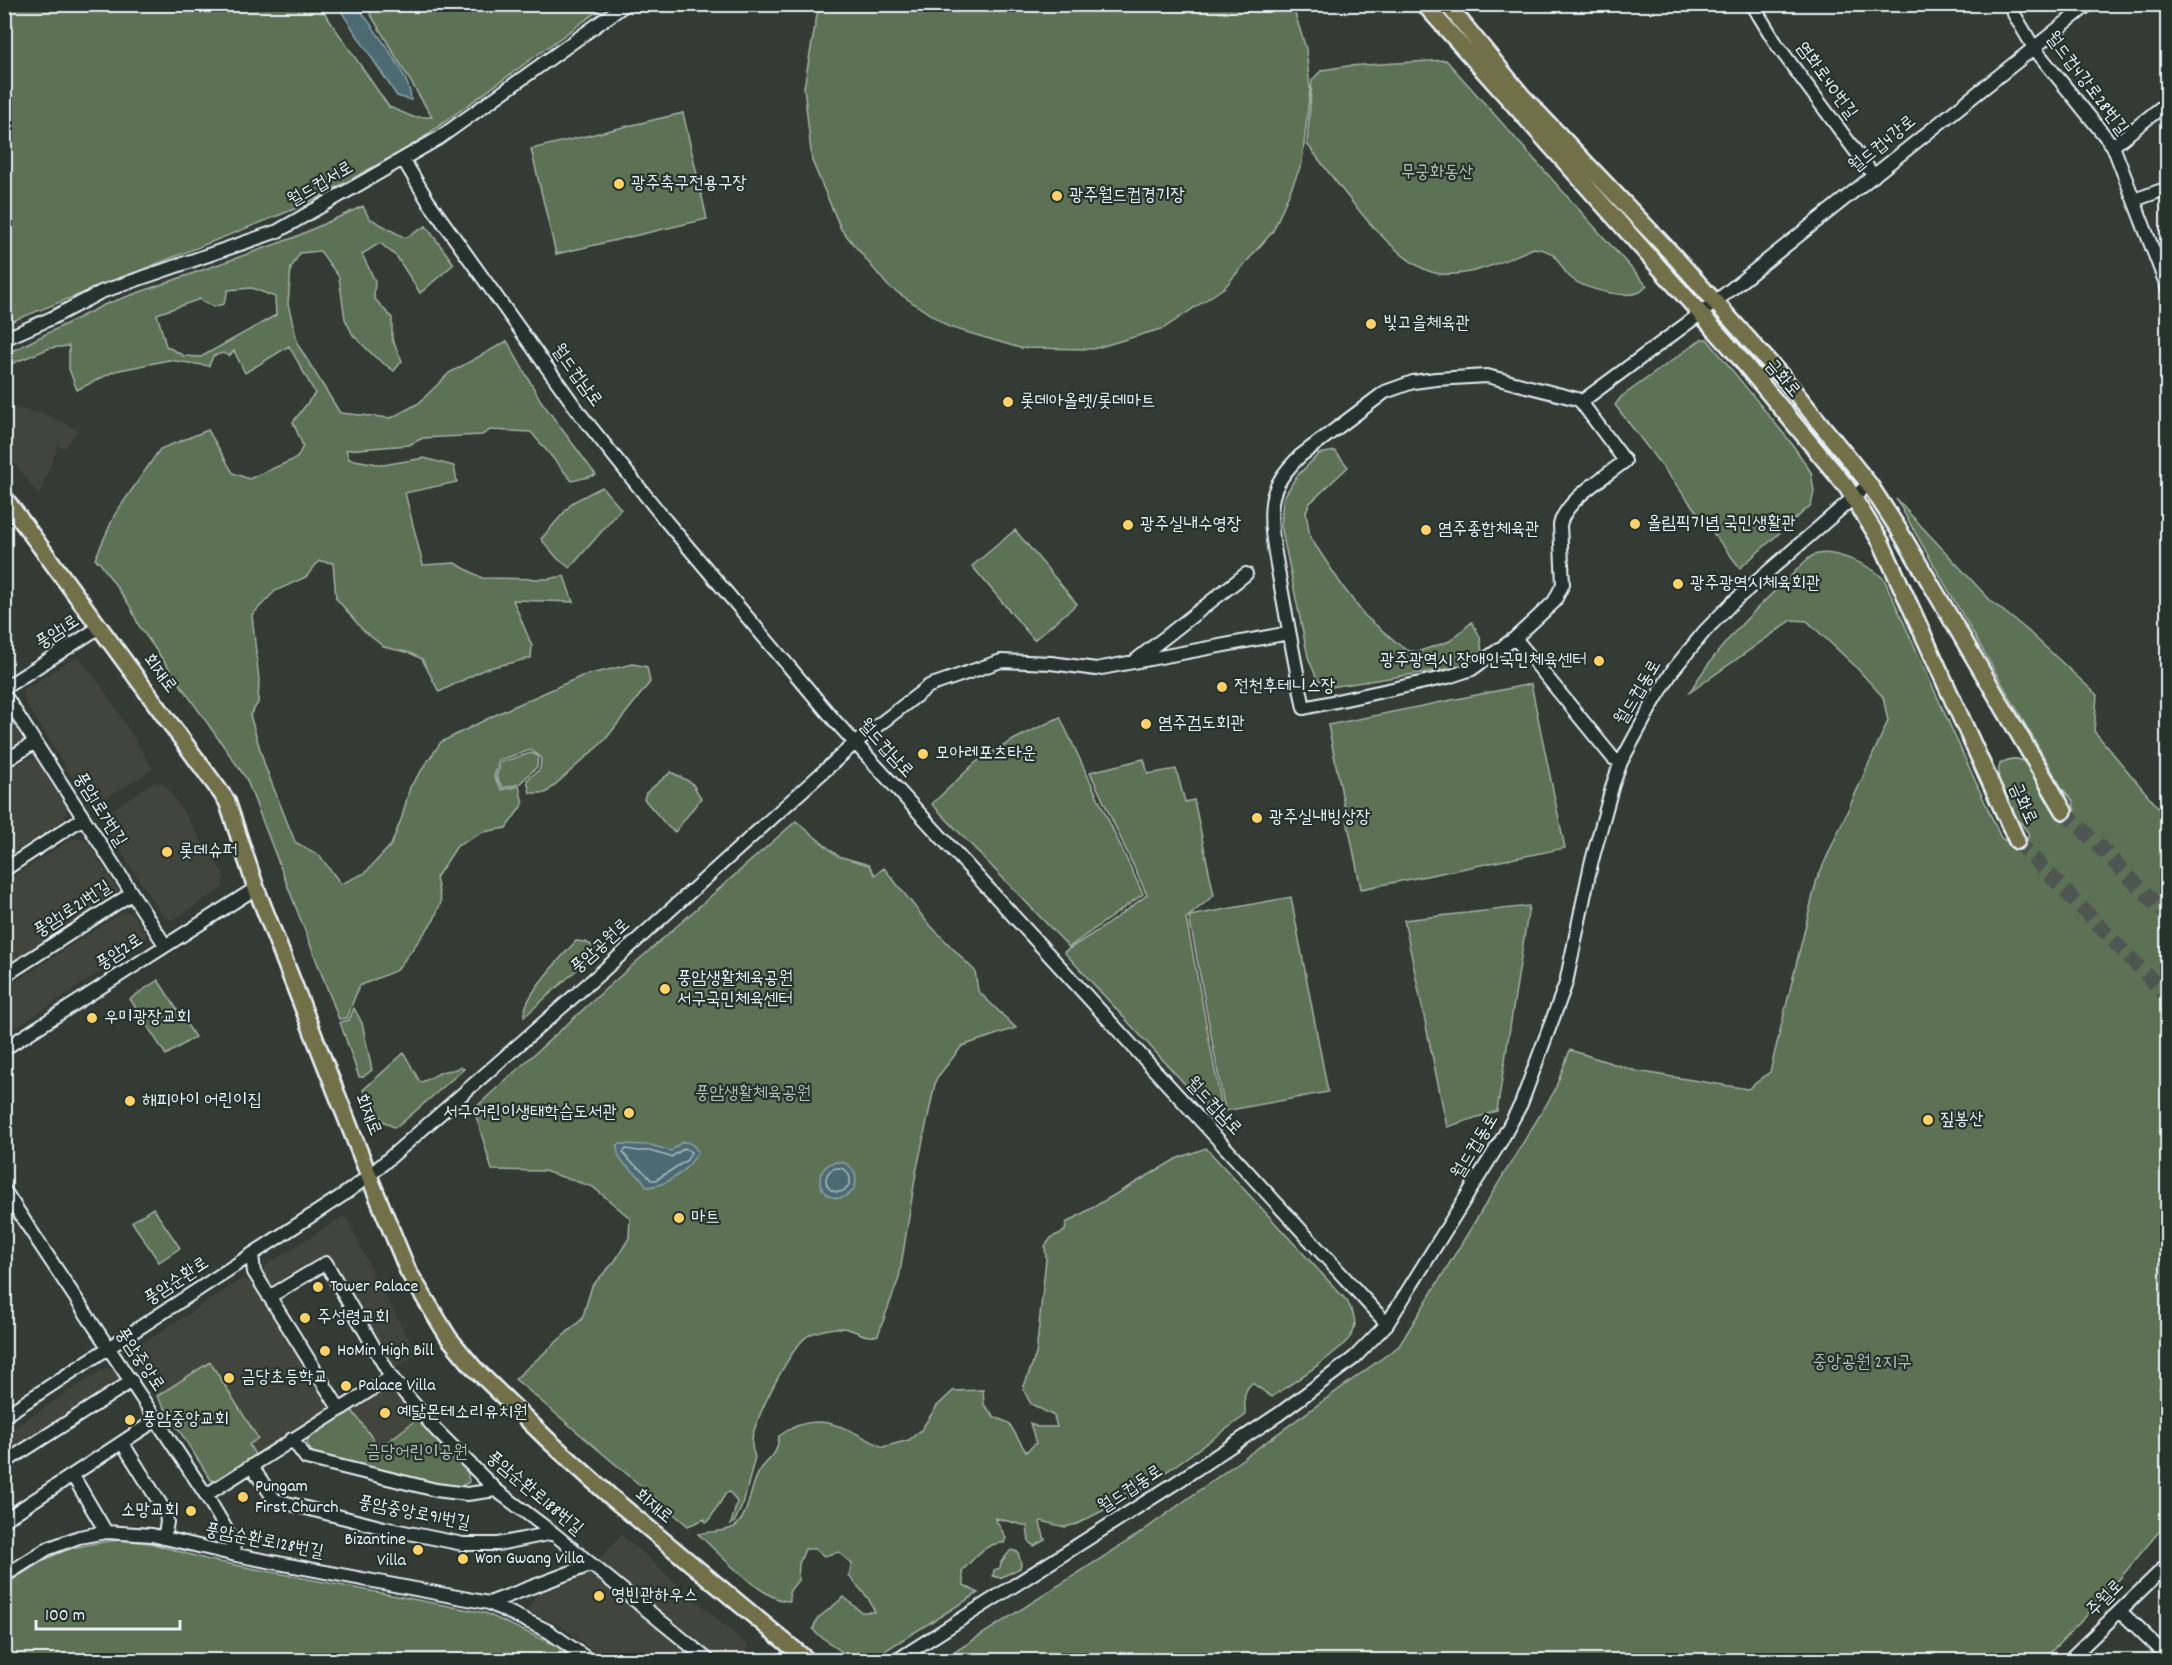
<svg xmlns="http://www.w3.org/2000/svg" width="2172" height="1665" font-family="Dekko,'Poor Story',sans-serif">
<rect width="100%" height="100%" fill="#333b34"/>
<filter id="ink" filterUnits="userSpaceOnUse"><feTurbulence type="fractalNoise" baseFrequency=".0167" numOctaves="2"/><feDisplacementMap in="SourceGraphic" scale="12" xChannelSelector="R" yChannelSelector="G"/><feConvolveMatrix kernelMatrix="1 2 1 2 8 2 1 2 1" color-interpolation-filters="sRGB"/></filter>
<g filter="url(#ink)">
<path fill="#42453c" d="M4 406 47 415 78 430 64 449 58 445 39 495 5 451Z
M78 655 107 694 153 769 91 808 24 700V690Z
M5 711 22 738 21 744 5 754Z
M28 758 36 759 67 809 65 819 5 858V773Z
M154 782 166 785 225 877 222 888 173 920 164 918 103 824 105 814Z
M73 838 86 840 118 890 114 899 5 968V882Z
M123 912 132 913 146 934 144 943 5 1035V988Z
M342 1217 347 1218 376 1279 417 1354 393 1370 325 1254 275 1286 268 1285 262 1277 265 1266Z
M242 1279 252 1282 329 1402 328 1410 217 1481 211 1480 133 1360 137 1347Z
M105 1368 113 1370 119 1379 117 1384 5 1457V1433Z
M388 1386 394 1387 420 1417 385 1444 376 1443 351 1409Z
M621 1534 749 1647 735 1660H715L597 1563Z
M591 1571 653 1622 699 1660H604L563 1627 529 1612 528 1609 538 1591Z"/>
<path fill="#5d7155" stroke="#a2b1a6" stroke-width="1.5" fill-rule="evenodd" d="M1292 4 1306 49 1310 89 1302 163 1273 231 1225 287 1164 328 1093 349 1020 348 949 327 888 286 841 229 812 161 804 87 817 15 822 5Z
M5 5H319L389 107 413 117H432L365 5H606L410 147 302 206 5 324Z
M1446 60 1647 286C1645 288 1643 290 1640 292 1624 299 1585 289 1572 279 1555 264 1562 252 1534 248 1505 260 1473 277 1441 274 1397 271 1334 178 1307 144L1312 80 1322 70 1348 66Z
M683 113 707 219 556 254 531 149Z
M363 206 369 218 405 238 426 226 454 264 420 293 397 257 380 243 362 254 375 281 374 298 392 318V339L402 361 394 371 375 357 353 335 345 319 339 277 320 251 300 253 291 268 288 304 298 345 340 413 391 418 419 403 449 373 507 341 541 401 596 475 572 481 531 432 490 430 482 435 423 438 409 445 346 450 349 459 383 465 424 458 454 466 457 482 405 493 423 565 455 563 482 578 547 579 564 576 573 602 513 600 532 646 531 658 485 669 439 692 422 659 410 653 384 647 362 629 336 598 333 563 319 561 306 577 275 591 252 615 259 680 258 703 250 715 265 766 295 842 319 855 341 884 365 873 391 845 402 817 410 787 441 742 499 713 582 676 633 664 647 667 650 682 605 740 546 793H530L527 780 540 769 541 757 531 750 499 760 494 777 502 790 519 786 523 804 506 828 483 832 457 846 436 878 441 902 434 920 397 970 359 986 347 1018 339 1019 246 778 139 626 130 606 100 563 95 559 115 514 160 449 208 430 233 473 249 479 297 458 303 446 293 422 315 393 289 346 245 373 234 351 229 356 223 353 213 356 209 366 169 360 115 371 77 390 69 369V346L50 348 6 366 5 381 4 355 106 304 293 238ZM252 288 275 297 276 315 201 357 184 356 166 346 157 314 200 299 213 307 224 304 228 290Z
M1702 339H1707L1792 444 1811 472 1814 492 1811 505 1740 568 1615 405 1621 397Z
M1335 451 1348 467 1309 504 1306 512 1310 537 1343 587 1365 616 1406 650 1417 652 1450 641 1472 622 1480 637 1482 652 1466 666 1331 687 1317 679 1308 657 1281 526 1283 499 1296 477 1319 454Z
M602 487 621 509 570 568 558 559 541 539 573 502Z
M1896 499 1991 601 2027 630 2097 695 2094 731 2167 818 2168 1364 2159 1389 2167 1398V1522L2101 1601 2043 1660H942L1136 1536 1399 1346 1554 1092 1570 1050 1636 1071 1748 1089 1770 1072 1817 879 1888 721 1883 697 1854 665 1807 621 1792 620 1689 693C1715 650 1751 612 1789 578 1796 571 1804 561 1812 556 1829 546 1872 566 1884 579L2001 838 2017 847 2026 844 2029 834C2015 815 1992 790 2000 764 2030 745 2034 783 2047 801 2050 806 2056 810 2060 815L2071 816 2075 812 2073 801 2062 788Z
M1015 530 1077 604 1034 640 972 566Z
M1531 684 1565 848 1361 889 1328 725Z
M1060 717 1143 894 1069 947 932 804 976 762 1015 739Z
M531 753 538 756 537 767 519 784 503 788 496 777 501 762Z
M1144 759 1148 774 1176 769 1185 802 1194 800 1214 895 1189 916 1291 897 1328 1092 1225 1111 1189 916 1186 918 1223 1113 1215 1117 1064 952 1102 928 1147 895 1090 772Z
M671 772 692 783 701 798 675 832 668 827 644 799 646 793Z
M796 821 838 856 869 865 875 875 884 868 927 922 975 971 978 991 1016 1028 962 1046 936 1079 916 1173 899 1278 878 1335C866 1339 860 1332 848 1329 836 1326 822 1330 811 1334 792 1342 759 1413 753 1434 751 1441 752 1450 755 1457L743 1504 734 1523 731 1524 737 1502 730 1492 726 1493 708 1522H706L705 1519 688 1526 515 1379 582 1319 592 1286 615 1261 629 1238 630 1218 593 1187 544 1171 492 1170 474 1109 609 986Z
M1529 906 1497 1111 1447 1127 1404 920Z
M576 941 585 942 600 949 524 1017C523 995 562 957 576 941Z
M158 980 195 1037 166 1055 130 999Z
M354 1008 362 1023 372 1070 363 1077H359L340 1022 349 1020Z
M404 1053 420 1082C429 1081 436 1073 445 1071 452 1070 453 1071 460 1067L464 1069 398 1126 393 1127 383 1121 363 1090Z
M1206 1148 1347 1301C1352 1311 1358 1321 1353 1332 1347 1348 1289 1385 1272 1397L1252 1383C1242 1392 1244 1402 1246 1415L1135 1494 1077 1524 1065 1527 1041 1521 1040 1523 1045 1540 1034 1546 1029 1542 1027 1526 995 1518 1006 1538 1004 1543C985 1542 974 1559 962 1571L964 1585 978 1593 870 1660H853L816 1633 813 1629 817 1619 844 1597 861 1612H875L868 1598 849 1576 852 1564 839 1552 824 1556 815 1549H805L799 1564 798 1580 789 1592 790 1601C764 1603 717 1551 698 1534 709 1531 731 1532 738 1524 750 1510 750 1487 759 1472 769 1455 776 1461 779 1436 817 1407 846 1429 883 1447L909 1440 921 1430 937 1406 953 1391 983 1390 984 1405 995 1417 1009 1423 1026 1452 1036 1443 1030 1423 1037 1427H1057L1054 1416 1031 1404 1023 1389 1036 1354 1046 1259 1045 1246 1052 1237 1065 1231 1066 1223 1178 1158Z
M153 1208 180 1248 159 1262 132 1222Z
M210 1362 258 1438 249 1445 256 1456 217 1481 211 1480 157 1396Z
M351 1409 376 1443H386L420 1417 467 1469 469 1482 460 1487 436 1485 397 1473 315 1455 307 1445 308 1438Z
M120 1540 150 1543 209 1560 485 1613 557 1646 574 1660H5V1585C48 1556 66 1545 120 1540Z
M1011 1550 1018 1552 1021 1564 1020 1568 1000 1578 993 1576 994 1570 1000 1568 1001 1562Z"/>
<path fill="#4b6a72" stroke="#8aa0a8" stroke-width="1.5" d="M337 5H357C372 28 411 74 411 100L397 96Z
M682 1142C691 1142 694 1145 698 1152 688 1170 668 1186 647 1187 638 1168 617 1168 617 1146L619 1144 650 1145 671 1151Z
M820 1180a18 18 0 1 1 36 0a18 18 0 1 1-36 0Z"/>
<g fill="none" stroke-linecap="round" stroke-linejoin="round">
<path stroke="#a9bbc2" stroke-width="1.5" d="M685 1148 691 1152 687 1160 656 1180H651C644 1168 629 1165 623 1152L626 1149 638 1151H649L671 1157Z
M826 1180a12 12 0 1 1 24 0a12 12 0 1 1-24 0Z"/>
<path stroke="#4e5651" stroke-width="15" stroke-dasharray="15 8" stroke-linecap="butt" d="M2064 811 2168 916
M2017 841 2168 997"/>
<defs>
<path id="minor" d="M1752 4 1777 45 1874 176
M2012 4 2014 14 2034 48 2113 146 2168 289
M2113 146 2168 102
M403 159 428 201 581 415 666 521 835 721 1387 1324
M2134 200 2168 188
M4 339 52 318 101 292 278 231 439 138 626 4
M1487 376 1577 399 1581 402 1625 461C1605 477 1565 500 1560 525L1563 584 1554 602 1515 638 1472 669 1448 677 1304 708C1295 664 1287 620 1279 576 1275 552 1269 527 1272 503 1274 484 1287 469 1300 456L1385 392 1413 382 1436 379Z
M1581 402 1700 314 2089 4
M1515 638 1613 758 1621 762
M1136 660 1246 574
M4 688 100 627
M4 694 165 945
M4 762 35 742
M4 870 83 818
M4 976 131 894
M4 1049 256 888
M4 1190 206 1495 226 1529 236 1555
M252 1255 254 1272 340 1410
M269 1297 326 1263 391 1377 436 1430 496 1490 553 1533 708 1660
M4 1416 343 1195 369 1176 604 970 855 743 929 686 1001 661 1051 663 1096 669 1289 633
M292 1439 306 1458 436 1490 467 1494 496 1490
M123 1444 166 1513 167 1522 164 1538
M4 1463 132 1381
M251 1466 275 1500 384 1528 463 1544H498L553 1533
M73 1476 106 1532
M206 1495 391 1377
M4 1520 156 1420
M4 1576 47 1549 79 1537 106 1532 152 1535 236 1555 489 1603 548 1631 589 1660
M489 1603 590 1565
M2120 1611 2168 1657
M897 1660 1177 1482 1279 1414 1354 1358 1387 1324 1501 1141 1521 1104 1566 983 1591 864 1613 784 1621 762 1652 705 1673 670 1704 632 1732 603 1869 484
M2069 1660 2168 1564"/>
<path id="major" d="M1424 4 1733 350 1846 486 1881 542 2017 841
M1447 4 1523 97 1673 255 1785 380 1869 484 1899 530 2064 811
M4 497 227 801 256 888 369 1176 408 1271 449 1338 474 1368 549 1441 611 1497 807 1660"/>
</defs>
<use href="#minor" stroke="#e8f1f8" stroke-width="16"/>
<use href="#major" stroke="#e8f1f8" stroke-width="20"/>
<use href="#minor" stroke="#26332d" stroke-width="12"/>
<use href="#major" stroke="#71704a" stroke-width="15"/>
</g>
</g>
<g fill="#ffd166" stroke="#26332d" stroke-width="2">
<circle cx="619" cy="184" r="6"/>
<circle cx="1057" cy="196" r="6"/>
<circle cx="1371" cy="324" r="6"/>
<circle cx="1008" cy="402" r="6"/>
<circle cx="1635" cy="524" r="6"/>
<circle cx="1128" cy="525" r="6"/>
<circle cx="1426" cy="530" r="6"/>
<circle cx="1678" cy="584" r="6"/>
<circle cx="1599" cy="661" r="6"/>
<circle cx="1222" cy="687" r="6"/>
<circle cx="1146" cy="724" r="6"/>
<circle cx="923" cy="754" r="6"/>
<circle cx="1257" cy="818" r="6"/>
<circle cx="167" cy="852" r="6"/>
<circle cx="665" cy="989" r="6"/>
<circle cx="92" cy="1018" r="6"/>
<circle cx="130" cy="1101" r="6"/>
<circle cx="629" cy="1113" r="6"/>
<circle cx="1928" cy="1120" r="6"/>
<circle cx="679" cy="1218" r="6"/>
<circle cx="318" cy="1287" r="6"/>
<circle cx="305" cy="1318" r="6"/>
<circle cx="325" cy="1351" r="6"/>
<circle cx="229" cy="1378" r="6"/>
<circle cx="346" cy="1386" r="6"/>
<circle cx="385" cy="1413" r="6"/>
<circle cx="130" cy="1420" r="6"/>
<circle cx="243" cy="1497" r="6"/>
<circle cx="191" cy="1511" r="6"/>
<circle cx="418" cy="1550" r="6"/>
<circle cx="463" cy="1559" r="6"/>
<circle cx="599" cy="1596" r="6"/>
</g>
<g text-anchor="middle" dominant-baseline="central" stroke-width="4.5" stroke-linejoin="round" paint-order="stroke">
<g font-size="18" fill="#e8f1f8" stroke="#26332d">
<text transform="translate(1826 81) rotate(54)">염화로40번길</text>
<text transform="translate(2086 84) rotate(53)">월드컵4강로28번길</text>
<text transform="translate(1883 145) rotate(-39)">월드컵4강로</text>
<text transform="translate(321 185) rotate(-30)">월드컵서로</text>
<text transform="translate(576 376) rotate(54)">월드컵남로</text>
<text transform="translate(1782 379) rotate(50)">금화로</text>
<text transform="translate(58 633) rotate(-33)">풍암1로</text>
<text transform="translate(159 674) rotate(53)">회재로</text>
<text transform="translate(1639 693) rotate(-59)">월드컵동로</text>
<text transform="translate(885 749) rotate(48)">월드컵남로</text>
<text transform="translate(2022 804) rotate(66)">금화로</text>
<text transform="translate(99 810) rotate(58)">풍암1로7번길</text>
<text transform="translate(73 910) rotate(-33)">풍암1로21번길</text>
<text transform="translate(601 947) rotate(-42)">풍암공원로</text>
<text transform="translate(120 953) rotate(-33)">풍암2로</text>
<text transform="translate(1213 1107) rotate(47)">월드컵남로</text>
<text transform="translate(367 1115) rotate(68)">회재로</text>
<text transform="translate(1476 1147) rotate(-59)">월드컵동로</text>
<text transform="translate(177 1282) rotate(-33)">풍암순환로</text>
<text transform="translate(139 1360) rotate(56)">풍암중앙로</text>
<text transform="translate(1131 1490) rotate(-33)">월드컵동로</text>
<text transform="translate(534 1494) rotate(40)">풍암순환로188번길</text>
<text transform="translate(653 1507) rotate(40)">회재로</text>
<text transform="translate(414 1514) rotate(11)">풍암중앙로91번길</text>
<text transform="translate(264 1542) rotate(11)">풍암순환로128번길</text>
<text transform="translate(2106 1599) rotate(-45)">주월로</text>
</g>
<g font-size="18" fill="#b0beb7" stroke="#26332d">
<text x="1437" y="173">무궁화동산</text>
<text x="753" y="1094">풍암생활체육공원</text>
<text x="1862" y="1363">중앙공원 2지구</text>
<text x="417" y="1453">금당어린이공원</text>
</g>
<g font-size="18" fill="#e8f1f8" stroke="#26332d" text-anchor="start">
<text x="631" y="184">광주축구전용구장</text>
<text x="1069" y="196">광주월드컵경기장</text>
<text x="1383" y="324">빛고을체육관</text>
<text x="1020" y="402">롯데아올렛/롯데마트</text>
<text x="1647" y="524">올림픽기념 국민생활관</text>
<text x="1140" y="525">광주실내수영장</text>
<text x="1438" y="530">염주종합체육관</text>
<text x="1690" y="584">광주광역시체육회관</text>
<text x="1587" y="661" text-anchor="end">광주광역시 장애인국민체육센터</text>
<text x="1234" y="687">전천후테니스장</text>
<text x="1158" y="724">염주검도회관</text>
<text x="935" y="754">모아레포츠타운</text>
<text x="1269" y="818">광주실내빙상장</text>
<text x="179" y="852">롯데슈퍼</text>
<text x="677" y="979">풍암생활체육공원<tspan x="677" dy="21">서구국민체육센터</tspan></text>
<text x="104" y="1018">우미광장교회</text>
<text x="142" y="1101">해피아이 어린이집</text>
<text x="617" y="1113" text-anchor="end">서구어린이생태학습도서관</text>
<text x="1940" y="1120">짚봉산</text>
<text x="691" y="1218">마트</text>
<text x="330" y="1287">Tower Palace</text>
<text x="317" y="1318">주성령교회</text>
<text x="337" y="1351">HoMin High Bill</text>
<text x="241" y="1378">금당초등학교</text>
<text x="358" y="1386">Palace Villa</text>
<text x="397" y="1413">예닮몬테소리유치원</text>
<text x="142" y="1420">풍암중앙교회</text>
<text x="255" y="1487">Pungam<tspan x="255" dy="21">First Church</tspan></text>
<text x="179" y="1511" text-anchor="end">소망교회</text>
<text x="406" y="1540" text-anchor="end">Bizantine<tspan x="406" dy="21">Villa</tspan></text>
<text x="475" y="1559">Won Gwang Villa</text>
<text x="611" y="1596">영빈관하우스</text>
</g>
</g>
<rect width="2172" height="1665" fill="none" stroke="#26332d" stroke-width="24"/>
<rect x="12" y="12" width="2148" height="1641" fill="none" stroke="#e8f1f8" stroke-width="2" filter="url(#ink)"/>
<path d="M36 1620v9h144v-9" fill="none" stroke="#e8f1f8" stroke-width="3"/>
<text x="45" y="1620" font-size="18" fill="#e8f1f8" stroke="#26332d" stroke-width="4.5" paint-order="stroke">100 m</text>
</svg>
